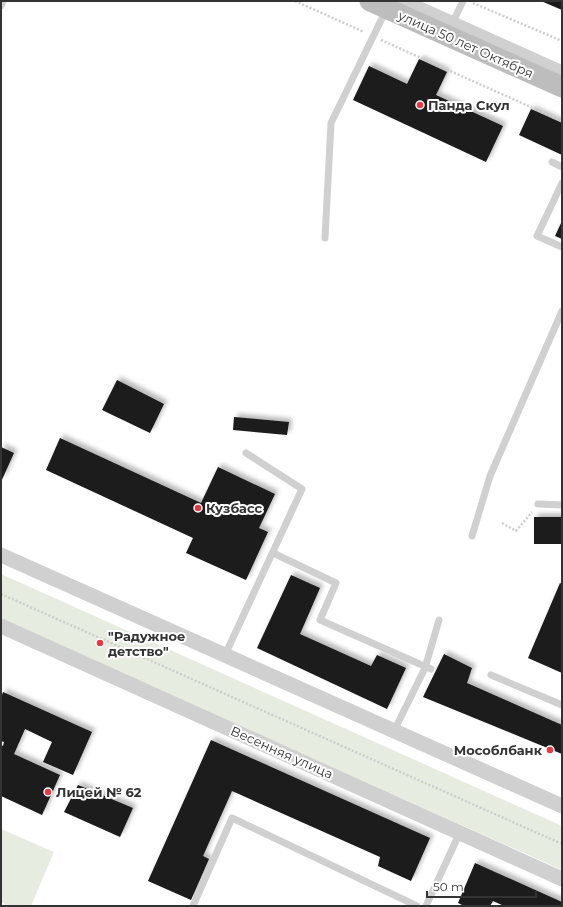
<svg xmlns="http://www.w3.org/2000/svg" width="563" height="907" font-family="Montserrat,sans-serif">
<defs>
<filter id="shadow"><feDropShadow dx="3.5" dy="-3.5" stdDeviation="2" flood-color="#0004"/></filter>
</defs>
<rect width="100%" height="100%" fill="#fff"/>
<path fill="#e6ecdf" d="M1 574 562 826V870L1 619Z
M1 829 54 852 31 906H9L1 902Z"/>
<path fill="#1a1a1a" filter="url(#shadow)" d="M541 1H562V10Z
M419 59 447 72 436 95 503 126 486 162 353 100 369 66 407 84Z
M531 109 562 123V155L519 135Z
M562 221V239L555 236Z
M117 380 164 404 150 433 102 410Z
M234 417 289 422 287 435 233 430Z
M60 438 201 503 218 467 275 494 259 528 268 532 246 580 186 553 193 538 46 470Z
M1 447 14 453 1 482Z
M534 517H562V544H534Z
M291 575 320 588 300 634 371 666 377 655 406 668 387 709 257 648Z
M560 583 562 584V673L528 658Z
M444 654 472 668 467 683 562 725V754L423 697Z
M3 692 92 732 73 775 43 762 52 742 25 729 14 754 60 775 42 815 1 796V745L3 746 4 742 1 741V698Z
M211 740 430 838 411 881 378 866 380 857 232 791 203 856 209 859 191 900 148 881Z
M78 785 133 808 120 837 64 812Z
M475 863 562 902V906H504L493 901 490 906H464L458 903Z"/>
<g fill="none" stroke-linecap="round" stroke-linejoin="round">
<path stroke="#cdcdcd" stroke-width="2.5" stroke-dasharray="2 2" stroke-linecap="butt" d="M295 1 364 32
M473 3 562 41
M381 40 562 121
M502 523 516 531 532 512
M1 594 562 844"/>
<path stroke="#d0d0d0" stroke-width="7" d="M1 6 3 1
M452 24 463 1
M552 162 562 167
M562 183 537 236 562 247
M325 238 331 123 386 10
M538 504 562 505
M472 536 490 476 562 311
M273 553 336 583 320 620 431 669
M225 655 302 489 246 453
M491 675 562 705
M394 731 425 668 439 620
M193 906 232 818 417 906
M426 906 460 832"/>
<path stroke="#d0d0d0" stroke-width="15" d="M402 1 562 73
M1 555 562 806
M1 626 562 879"/>
<path stroke="#bdbdbd" stroke-width="21" d="M370 1 562 87"/>
</g>
<g fill="#e63946" stroke="#fff" stroke-width="1.5">
<circle cx="420" cy="105" r="4"/>
<circle cx="198" cy="508" r="4"/>
<circle cx="100" cy="643" r="4"/>
<circle cx="550" cy="750" r="4"/>
<circle cx="48" cy="792" r="4"/>
</g>
<g text-anchor="middle" dominant-baseline="central" stroke-width="4" stroke-linejoin="round" paint-order="stroke">
<g font-size="13" fill="#333" stroke="#fff">
<text transform="translate(466 44) rotate(24)">улица 50 лет Октября</text>
<text transform="translate(282 752) rotate(24)">Весенняя улица</text>
</g>
<g font-size="13" font-weight="bold" fill="#333" stroke="#fff" text-anchor="start">
<text x="428" y="105">Панда Скул</text>
<text x="206" y="508">Кузбасс</text>
<text x="108" y="636">"Радужное<tspan x="108" dy="15">детство"</tspan></text>
<text x="542" y="750" text-anchor="end">Мособлбанк</text>
<text x="56" y="792">Лицей № 62</text>
</g>
</g>
<rect width="563" height="907" fill="none" stroke="#333333" stroke-width="4"/>
<path d="M427 891v6h109v-6" fill="none" stroke="#333333" stroke-width="2"/>
<text x="433" y="891" font-size="12" fill="#333333" stroke="#ffffff" stroke-width="3" paint-order="stroke">50 m</text>
</svg>
